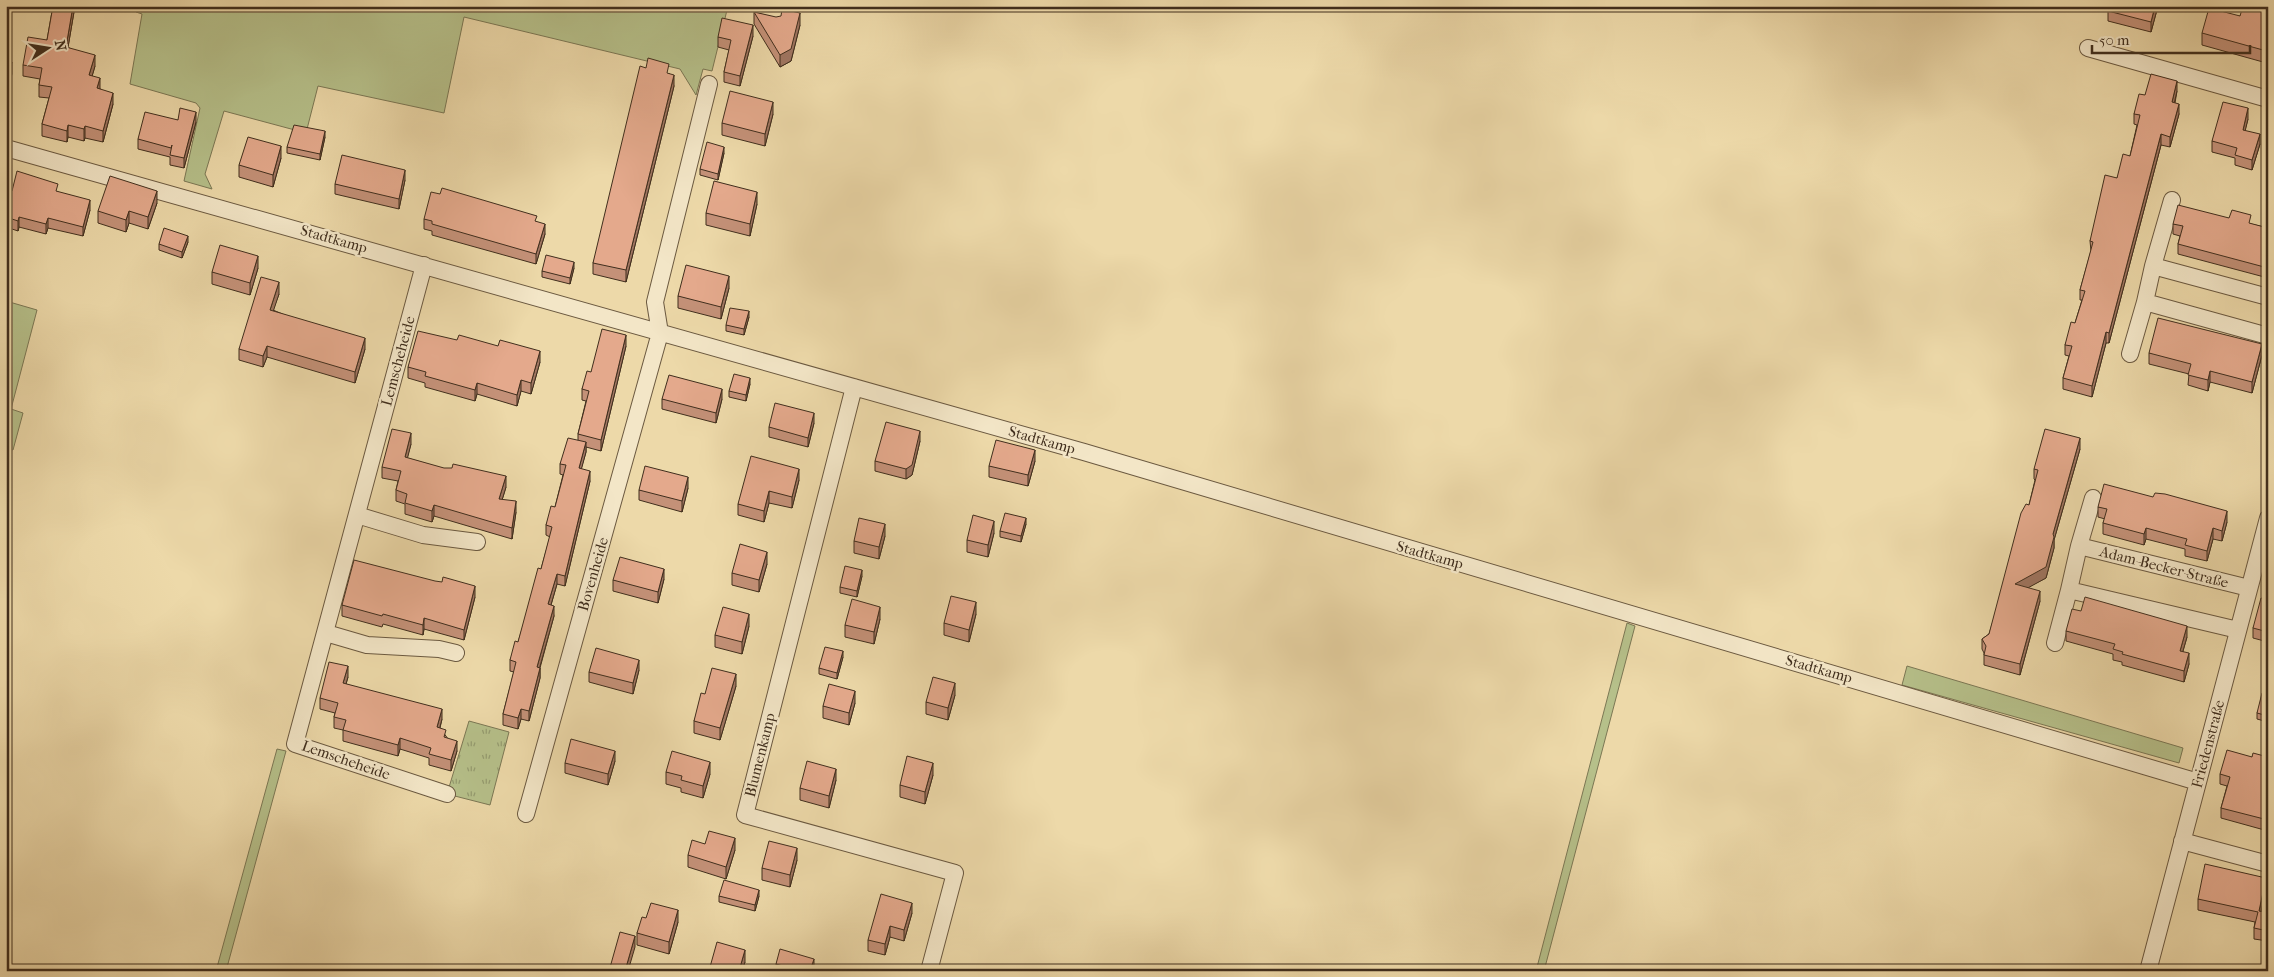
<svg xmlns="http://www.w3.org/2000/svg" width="2274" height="977" font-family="'IM FELL French Canon',serif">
<defs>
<pattern id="park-tufts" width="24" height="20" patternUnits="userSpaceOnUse" patternTransform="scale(1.25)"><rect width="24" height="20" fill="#b6c08a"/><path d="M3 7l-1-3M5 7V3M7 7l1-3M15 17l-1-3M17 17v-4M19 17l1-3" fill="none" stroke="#959c70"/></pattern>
</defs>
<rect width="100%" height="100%" fill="#edd9a9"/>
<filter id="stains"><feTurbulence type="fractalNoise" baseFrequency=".004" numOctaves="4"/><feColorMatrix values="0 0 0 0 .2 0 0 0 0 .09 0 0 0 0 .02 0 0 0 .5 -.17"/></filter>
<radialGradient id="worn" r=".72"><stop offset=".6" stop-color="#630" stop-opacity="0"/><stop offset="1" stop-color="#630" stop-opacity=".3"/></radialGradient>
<path fill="#b6c08a" stroke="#7b7754" d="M137 6H728L712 71 703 69 696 95 680 69 464 17 444 113 318 86 306 133 224 111 205 174 212 189 184 181 200 108 196 103 130 84 142 14 136 12Z
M6 301 37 310 11 409 23 413 13 450 6 449Z
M1627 623 1635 626 1544 971H1536Z
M1907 666 2183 748 2179 763 1902 685Z
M277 749 286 751 226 971H216Z"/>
<path fill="url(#park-tufts)" stroke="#7b7754" d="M469 721 509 732 490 805 447 794Z"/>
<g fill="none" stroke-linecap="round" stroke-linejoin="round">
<defs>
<path id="street" d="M2088 48 2268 99
M6 148 1084 452 2198 782
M424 265 295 744 447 794
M2153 266 2172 200
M2268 297 2153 266 2145 302 2268 336
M2130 354 2145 302
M854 387 745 815 955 873 929 971
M357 515 423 535 477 542
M2079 546 2093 498
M2238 630 2069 590 2079 546 2249 588
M326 633 367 645 439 649 456 653
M2055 643 2069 590
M526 814 660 333 655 302 709 84
M2182 841 2268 864
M2148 971 2268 518"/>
</defs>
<use href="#street" stroke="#6b5940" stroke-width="18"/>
<use href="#street" stroke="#f3e6c7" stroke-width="16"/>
</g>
<path fill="#c49178" stroke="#402e1d" d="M53 6H75L68 47 95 66 92 76 100 89 113 104 103 142 85 138 84 141 68 137 67 142 42 136V124L49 98 39 97V85L40 79 23 76V65L47 40Z
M2158 6 2151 32 2108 21V11Z
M2268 6 2263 62 2202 45V33L2240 16Z
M754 12 800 25 791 61 780 67 754 24Z
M753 36 740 86 724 82V72L729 50 718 47V37Z
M669 73 674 86 626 282 593 274V263Z
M2177 91 2175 103 2179 114 2170 147 2161 145 2109 343H2106L2092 397 2063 389V378L2069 356 2065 355V345L2075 323 2082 300H2080V290L2091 251 2090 241 2117 178 2130 156 2137 125 2134 124V114L2145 95Z
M773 114 765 146 722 135V123Z
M2248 119 2245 130 2260 144 2252 170 2235 165V158L2212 152V141Z
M178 120 196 122 184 168 170 165V157L138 149V139Z
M325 137 320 160 287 153V147Z
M724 153 718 180 700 175V169Z
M281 158 273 187 239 177V165Z
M405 180 399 209 335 194V184Z
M6 189 12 191 58 192 90 210 83 236 48 228 46 234 19 227 18 231 6 227Z
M157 203 148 229 129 223 126 232 98 223V211Z
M757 204 750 236 706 225V213Z
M424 219 537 222 545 234 536 264 432 235V231L424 229Z
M2173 224H2251L2268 228V278L2178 254V244L2180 236 2173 234Z
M188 242 182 258 159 250V244Z
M258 268 250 295 212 284V272Z
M574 268 570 284 542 277V271Z
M729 288 721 319 678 308V296Z
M279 294 273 310 365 349 355 383 267 357 263 367 239 360V349Z
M749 317 744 335 726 331V325Z
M626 346 601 451 586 447V452L581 469 590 481 565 586 557 584 551 605 554 616 540 668V678L529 721 521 719 518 729 503 725V714L514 672 510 671V660L518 642 541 569 550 537 546 535V525L555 507 563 475 560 474V464L578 440V434L586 401 582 400V389L591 372Z
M2149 353 2262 355 2252 393 2210 382 2208 391 2188 385 2189 374 2149 364Z
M540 362 531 394 521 391 517 406 477 394 475 401 425 387V383L408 378V367Z
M750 384 746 401 729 397V391Z
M662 399H722L716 423 662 409Z
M814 423 808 447 769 437V427Z
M920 441 912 475 906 479 875 471V461Z
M411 444 407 458 506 487 502 500 516 512 512 539 434 516 432 522 405 514V504L396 501V490L398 481 382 478V467Z
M2080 449 2054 540V548L2046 578 2028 587 2040 601 2020 675 1984 665V653L1982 649V639L1989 634 2029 505 2035 480 2034 479V469Z
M1035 461 1028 486 989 477V466Z
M799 480 792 508 769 503 764 522 738 515V504Z
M688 488 682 512 639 500V490Z
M2098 507 2227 522 2222 541 2213 539 2207 561 2185 556V549L2146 539 2144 545 2103 534V523L2105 519 2098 517Z
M1026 524 1021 542 1000 537V531Z
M994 533 988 557 967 552V540Z
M885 536 879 559 854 553V541Z
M767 564 759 592 732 585V573Z
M862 576 857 597 840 593V587Z
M664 579 658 603 613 591V580Z
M475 597 464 640 424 629 423 635 383 624 382 627 342 616V605Z
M2268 600V642L2253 638V628Z
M976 614 969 642 944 635V623Z
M880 619 874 644 845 637V625Z
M749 626 742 654 715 647V635Z
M2066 631 2187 637 2183 651 2189 664 2184 682 2122 665V662L2113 660V654L2066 641Z
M843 657 837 679 819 674V668Z
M639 670 633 694 589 682V672Z
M348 677 346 684 442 719 440 728 457 751 451 771 429 765V758L400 749 398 756 343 741V730L334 728V717L335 713 320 709V698Z
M736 686 720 740 694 733V721L705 694Z
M2268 694V722L2257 719V713Z
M955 695 948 720 926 714V702Z
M855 703 849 725 823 718V706Z
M2252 757H2268V831L2221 818V808L2227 786 2220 784V774Z
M615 761 608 785 565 773V763Z
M666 772 710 774 703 798 681 792V788L666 784Z
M933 775 925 804 900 797V785Z
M836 780 829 808 800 800V788Z
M705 844 735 850 726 879 688 867V855Z
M797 860 790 887 762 880V868Z
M2266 888 2261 912 2268 913V941L2254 939V928L2255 922 2198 910V899Z
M719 896H759L755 911 719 902Z
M912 913 904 941 890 937 885 955 868 951V940Z
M646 918 678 922 669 954 637 945V933Z
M745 962 742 971H710V967Z
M776 964 814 965 812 971H777L776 970Z"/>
<path fill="#a07662" stroke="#402e1d" d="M73 6H75L66 59V47Z
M2155 6H2158L2151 32V22Z
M800 13V25L791 61 780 67V55Z
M753 25V36L740 86V76Z
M2268 33V45L2263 62V50Z
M95 55V66L89 87V75Z
M12 62V74L6 96V85Z
M674 75V86L626 282V270Z
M100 78V89L97 88Z
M2177 81V91L2172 113V102Z
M113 93V104L103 142V131Z
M773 102V114L765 146V134Z
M2179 104V114L2170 147V137Z
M2248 108V119L2243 140V130Z
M196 112V122L184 168V158Z
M68 125V137L67 142V131Z
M85 126V138L84 141V129Z
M325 131V137L320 160V154Z
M2161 134V145L2109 343V333Z
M2260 134V144L2252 170V160Z
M281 146V158L273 187V175Z
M724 147V153L718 180V174Z
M405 170V180L399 209V199Z
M157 191V203L148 229V217Z
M757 192V204L750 236V224Z
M90 200V210L83 236V227Z
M129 211V223L126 232V220Z
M19 217V227L18 231V221Z
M48 218V228L46 234V224Z
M545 224V234L536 264V254Z
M188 236V242L182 258V252Z
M258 256V268L250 295V283Z
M574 262V268L570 284V278Z
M729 276V288L721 319V307Z
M279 282V294L270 321V310Z
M749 311V317L744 335V329Z
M2106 332V343L2092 397V386Z
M626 335V346L601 451V440Z
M365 338V349L355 383V372Z
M2262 344V355L2252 393V382Z
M267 346V357L263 367V356Z
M540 351V362L531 394V383Z
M2210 371V382L2208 391V380Z
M750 378V384L746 401V395Z
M521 380V391L517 406V395Z
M477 383V394L475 401V390Z
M722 389V399L716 423V413Z
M814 413V423L808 447V438Z
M920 431V441L912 475 906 479V469Z
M411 433V444L405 468V457Z
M2080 438V449L2054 540V548L2046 578 2015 595V584L2053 534Z
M586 442V452L579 478V468Z
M1035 450V461L1028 486V475Z
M799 469V480L792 508V497Z
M590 471V481L565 586V576Z
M506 476V487L499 510V499Z
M688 477V488L682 512V501Z
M769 491V503L764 522V511Z
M516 501V512L512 539V528Z
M434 505V516L432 522V511Z
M2227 511V522L2222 541V531Z
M1026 518V524L1021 542V536Z
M994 521V533L988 557V545Z
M885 524V536L879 559V547Z
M2146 528V539L2144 545V534Z
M2213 528V539L2207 561V551Z
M767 552V564L759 592V580Z
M664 569V579L658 603V592Z
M862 570V576L857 597V591Z
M557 574V584L548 615V604Z
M475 586V597L464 640V630Z
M2040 591V601L2020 675V664Z
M976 602V614L969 642V630Z
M554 606V616L537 677V667Z
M880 607V619L874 644V632Z
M749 614V626L742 654V642Z
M424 618V629L423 635V625Z
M2187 626V637L2180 661V651Z
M843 651V657L837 679V673Z
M2189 653V664L2184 682V671Z
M639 660V670L633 694V683Z
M348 666V677L343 694V683Z
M540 668V678L529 721V711Z
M736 674V686L720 740V728Z
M955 683V695L948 720V708Z
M855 691V703L849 725V713Z
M442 709V719L437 738V727Z
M521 709V719L518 729V718Z
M400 738V749L398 756V745Z
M457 741V751L451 771V760Z
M615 751V761L608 785V774Z
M710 762V774L703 798V786Z
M933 763V775L925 804V792Z
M836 769V780L829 808V796Z
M735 838V850L726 879V867Z
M797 848V860L790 887V875Z
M2266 878V888L2259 922V911Z
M759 890V896L755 911V905Z
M912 903V913L904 941V930Z
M678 910V922L669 954V942Z
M890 926V937L885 955V944Z
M635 936V947L628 971H625Z
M745 950V962L742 971H739Z
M814 959V965L812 971H810Z"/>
<path fill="#e4a98c" stroke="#402e1d" d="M53 6H73L66 47 95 55 89 75 100 78 97 88 113 93 103 131 85 126 84 129 68 125 67 131 42 124 52 87 39 85 42 68 23 65 28 37 47 40Z
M2109 6H2155L2151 22 2108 11Z
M2243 6H2268V33L2263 50 2202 33 2209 8 2240 16Z
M782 9 800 13 791 49 780 55 754 12 776 17 781 16Z
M722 18 753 25 740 76 724 72 731 40 718 37Z
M648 58 669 64 667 73 674 75 626 270 593 263 640 66 646 68Z
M6 61 12 62 6 85Z
M2151 74 2177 81 2172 102 2179 104 2170 137 2161 134 2109 333 2106 332 2092 386 2063 378 2072 346 2065 345 2071 322 2075 323 2085 291 2080 290 2093 242 2090 241 2105 175 2117 178 2123 154 2130 156 2140 115 2134 114 2139 94 2145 95Z
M730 91 773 102 765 134 722 123Z
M2223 102 2248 108 2243 130 2260 134 2252 160 2235 155 2237 148 2212 141Z
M180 108 196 112 184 158 170 155 172 145 171 148 138 139 145 112 178 120Z
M294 125 325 131 320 154 287 147Z
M248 137 281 146 273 175 239 165Z
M707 142 724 147 718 174 700 169Z
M342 155 405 170 399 199 335 184Z
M17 171 58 184 56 191 90 200 83 227 48 218 46 224 19 217 18 221 6 217V189L12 191Z
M110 176 157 191 148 217 129 211 126 220 98 211Z
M714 181 757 192 750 224 706 213Z
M442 188 537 216 535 221 545 224 536 254 432 224V221L424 219 431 192 440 194Z
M2178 205 2229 218 2232 210 2251 215 2249 223 2268 228V268L2178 244 2183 226 2173 224Z
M164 228 188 236 182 252 159 244Z
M220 245 258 256 250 283 212 272Z
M546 255 574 262 570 278 542 271Z
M686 265 729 276 721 307 678 296Z
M261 277 279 282 270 310 365 338 355 372 267 346 263 356 239 349Z
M730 308 749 311 744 329 726 325Z
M2158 318 2262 344 2252 382 2210 371 2208 380 2188 375 2191 364 2149 353Z
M602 329 626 335 601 440 578 434 589 391 582 389 587 371 591 372Z
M418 331 457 340 459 335 498 346 500 340 540 351 531 383 521 380 517 395 477 383 475 390 425 376 426 372 408 367Z
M734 374 750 378 746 395 729 391Z
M669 375 722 389 716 413 662 399Z
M775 403 814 413 808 438 769 427Z
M886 422 920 431 912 465 906 469 875 461Z
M392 429 411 433 405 457 444 468H452L453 464 506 476 499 499 516 501 512 528 434 505 432 511 405 503 407 494 396 490 401 471 382 467Z
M2045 429 2080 438 2053 534 2054 537 2046 567 2015 584 2040 591 2020 664 1984 655 1986 646 1982 639 1989 634 2021 513 2026 504 2029 505 2038 470 2034 469Z
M568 438 586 442 579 468 590 471 565 576 557 574 548 604 554 606 537 667 540 668 529 711 521 709 518 718 503 714 516 662 510 660 515 641 518 642 538 568 541 569 552 527 546 525 551 506 555 507 566 465 560 464Z
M996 440 1035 450 1028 475 989 466Z
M751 456 799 469 792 497 769 491 764 511 738 504Z
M645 466 688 477 682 501 639 490Z
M2104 484 2153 497 2155 493 2165 494 2227 511 2222 531 2213 528 2207 551 2185 545 2187 539 2146 528 2144 534 2103 523 2107 509 2098 507Z
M1005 513 1026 518 1021 536 1000 531Z
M973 515 994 521 988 545 967 540Z
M859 518 885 524 879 547 854 541Z
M740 544 767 552 759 580 732 573Z
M620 557 664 569 658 592 613 580Z
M354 560 435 581 442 582 443 577 475 586 464 630 424 618 423 625 383 614 382 616 342 605Z
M845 566 862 570 857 591 840 587Z
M951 596 976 602 969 630 944 623Z
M2085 597 2187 626 2180 651 2189 653 2184 671 2122 654 2123 652 2113 649 2115 644 2066 631 2072 609 2081 611Z
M2261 598 2268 600V632L2253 628Z
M852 599 880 607 874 632 845 625Z
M723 607 749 614 742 642 715 635Z
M825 647 843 651 837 673 819 668Z
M596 648 639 660 633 683 589 672Z
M329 662 348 666 343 683 442 709 437 727 446 730 444 737 457 741 451 760 429 754 431 748 400 738 398 745 343 730 346 720 334 717 338 703 320 698Z
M712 668 736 674 720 728 694 721 701 693 705 694Z
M933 677 955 683 948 708 926 702Z
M829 684 855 691 849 713 823 706Z
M2262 693 2268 694V716L2257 713Z
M571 739 615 751 608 774 565 763Z
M2227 750 2252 757 2253 753 2268 757V820L2221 808 2230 777 2220 774Z
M672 751 710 762 703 786 681 780 682 776 666 772Z
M907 756 933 763 925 792 900 785Z
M807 761 836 769 829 796 800 788Z
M709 831 735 838 726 867 688 855 692 840 705 844Z
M769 841 797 848 790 875 762 868Z
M2205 864 2266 878 2259 911 2268 913V931L2254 928 2258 912 2198 899Z
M724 880 759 890 755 905 719 896Z
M881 894 912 903 904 930 890 926 885 944 868 940Z
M651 903 678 910 669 942 637 933 642 917 646 918Z
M620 932 635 936 625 971H609Z
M717 942 745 950 739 971H723L710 967Z
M780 949 814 959 810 971H799L776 964Z"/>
<g text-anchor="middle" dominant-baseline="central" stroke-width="5" stroke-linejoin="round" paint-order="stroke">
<g font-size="15" fill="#402e1d" stroke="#f3e6c7">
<text transform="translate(334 239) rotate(16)">Stadtkamp</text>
<text transform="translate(398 361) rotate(-75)">Lemscheheide</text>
<text transform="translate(1042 440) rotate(16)">Stadtkamp</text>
<text transform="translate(1430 555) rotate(16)">Stadtkamp</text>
<text transform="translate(2164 567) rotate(14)">Adam-Becker-Straße</text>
<text transform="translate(593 574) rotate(-74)">Bovenheide</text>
<text transform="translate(1819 669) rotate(16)">Stadtkamp</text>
<text transform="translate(2208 744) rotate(-75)">Friedenstraße</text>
<text transform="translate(760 755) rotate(-76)">Blumenkamp</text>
<text transform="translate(346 760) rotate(19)">Lemscheheide</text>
</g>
</g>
<rect width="2274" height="977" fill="none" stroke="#edd9a9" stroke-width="25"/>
<rect x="8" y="8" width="2259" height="962" fill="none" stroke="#402e1d" stroke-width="2.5"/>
<rect x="12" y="12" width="2249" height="952" fill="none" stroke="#402e1d"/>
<g transform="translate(48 48) rotate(78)" stroke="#f3e6c7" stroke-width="4" paint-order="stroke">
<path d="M0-4L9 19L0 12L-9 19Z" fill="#402e1d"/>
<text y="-8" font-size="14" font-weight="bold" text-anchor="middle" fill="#402e1d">N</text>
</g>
<path d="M2092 45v8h158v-8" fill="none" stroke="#402e1d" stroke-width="2.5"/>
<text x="2099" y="45" font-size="15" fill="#402e1d" stroke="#f3e6c7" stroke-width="4" paint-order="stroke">50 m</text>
<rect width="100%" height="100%" filter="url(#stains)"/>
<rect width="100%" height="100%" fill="url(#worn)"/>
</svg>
